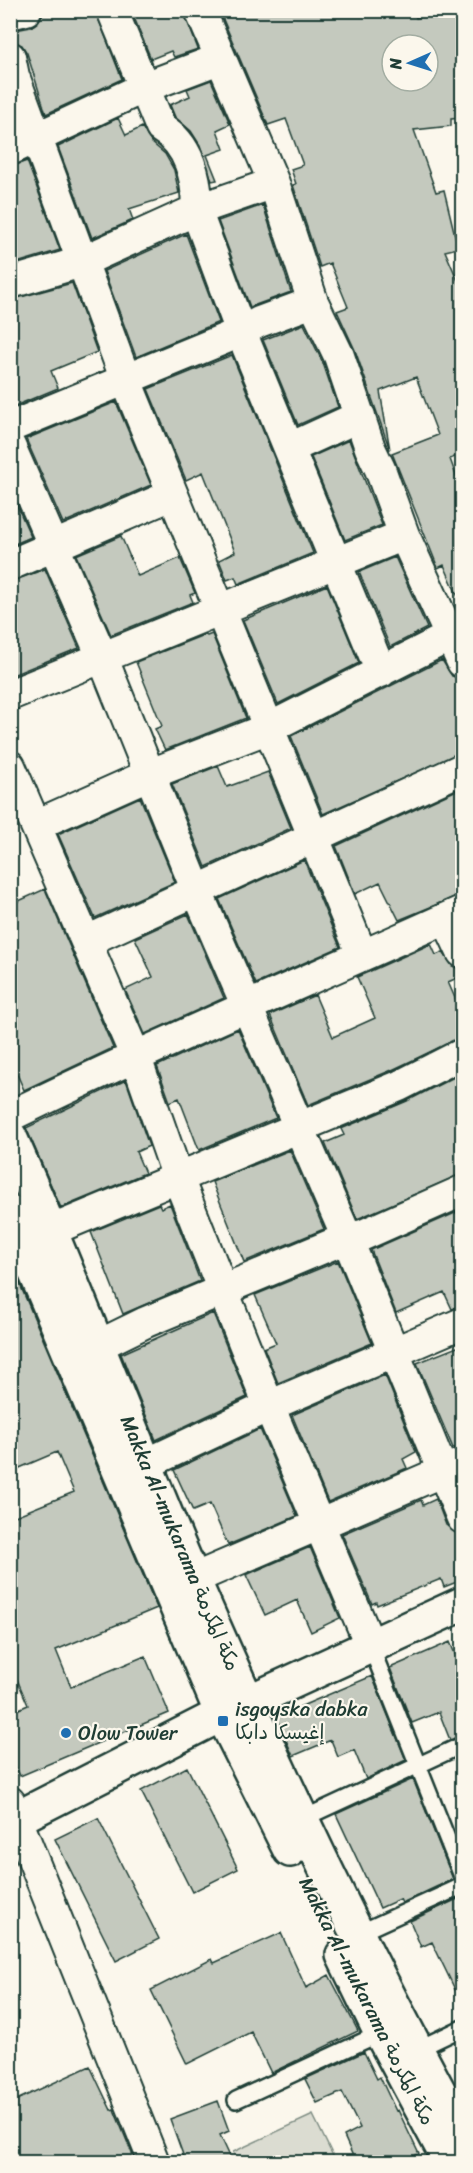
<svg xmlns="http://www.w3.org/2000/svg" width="473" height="2173" font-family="Sriracha,'Playpen Sans Arabic',sans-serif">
<rect width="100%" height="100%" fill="#fbf7ec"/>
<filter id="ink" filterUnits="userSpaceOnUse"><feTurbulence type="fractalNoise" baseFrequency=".0167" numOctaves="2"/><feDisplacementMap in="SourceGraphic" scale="12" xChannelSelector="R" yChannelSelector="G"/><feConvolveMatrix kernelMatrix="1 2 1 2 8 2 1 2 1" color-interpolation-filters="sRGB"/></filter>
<g filter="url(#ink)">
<path fill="#dbdcd1" stroke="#7d8c82" stroke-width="1.5" d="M313 2115 336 2162H238L233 2152Z"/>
<path fill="#c4c9be" stroke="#1f3d34" stroke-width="1.5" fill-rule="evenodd" d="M53 10H95L122 79 46 114 27 53 22 45 10 40V31L31 27 38 22 43 14Z
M131 10H183L198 49 174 57 171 51 151 59Z
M219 10H414L416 18 462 10V118L451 119V126L414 130 436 192 444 190 458 248 445 251 462 290V454L450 459 462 492V606L444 565 438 568 392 453 438 435 416 377 380 391 390 450 355 350 337 311 348 307 330 263 320 267 293 185 296 184 291 169 303 165 286 119 268 125ZM392 45H428V81H392Z
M211 80 230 124 217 130 224 149 207 155 217 180 212 181 200 145 191 131 175 117 170 105 190 96 187 89Z
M118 118 126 135 142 127 151 142 165 154 174 170 179 193 129 209 133 220 92 238 58 147Z
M27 161 60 250 10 265V167Z
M263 205 291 292 250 307 218 221Z
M186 234 219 322 136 357 104 271Z
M72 283 97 352 51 371 58 388 10 408V300Z
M304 324 323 363 338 407 298 425 263 340Z
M232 355 313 553 238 584 235 577 227 580 219 560 235 552 203 472 186 480 148 389Z
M116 402 151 485 63 523 26 439Z
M349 440 382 525 345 540 311 457Z
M10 490 31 537 10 546Z
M121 536 138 576 180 558 195 593 190 595 193 602 111 635 76 555Z
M395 557 427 628 390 647 359 572Z
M45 569 79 648 10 676V582Z
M327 585 359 663 278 704 243 620Z
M206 634 207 636 212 634 246 718 165 750 155 729 162 726 136 662Z
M442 660 452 676 462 679V752L323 814 291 736Z
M218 766 227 787 268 772 291 828 206 867 172 784Z
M459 789 462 797V894L399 920 380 882 355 894 336 846Z
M140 797 175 882 95 918 58 834Z
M304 860 340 947 256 984 219 899Z
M45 889 113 1048 24 1090 10 1058V905Z
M188 914 224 998 145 1034 125 990 153 977 135 938Z
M431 944 436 955 443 952 452 966 462 970V976L448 982 462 1014V1037L392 1070 308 1105 270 1015 315 995 333 1037 375 1018 357 977Z
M238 1029 276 1118 199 1150 179 1098 170 1102 157 1066Z
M462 1073V1174L357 1219 325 1143 344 1135 341 1129 407 1101Z
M126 1080 149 1146 136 1152 145 1173 61 1208 26 1128Z
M290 1150 324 1229 244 1262 212 1182Z
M159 1204 161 1208 170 1204 200 1281 123 1314 91 1232Z
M462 1210V1306L452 1309 444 1292 396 1313 371 1250Z
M10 1261 157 1608 56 1650 71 1687 145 1656 169 1713 20 1776 10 1753V1713L28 1705 10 1663V1518L74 1492 57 1452 10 1472Z
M338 1261 372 1343 278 1383 264 1348 276 1343 255 1295Z
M213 1313 247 1397 156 1440 121 1354Z
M462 1345V1447L453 1448 417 1363Z
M385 1375 416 1452 403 1459 407 1468 328 1502 292 1415Z
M260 1429 297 1516 228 1545 210 1504 193 1511 174 1470Z
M436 1499 446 1525 459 1535 462 1543V1580L444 1587 441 1579 377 1605 376 1602 372 1604 342 1534 421 1500 423 1505Z
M310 1547 340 1618 311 1632 297 1600 265 1615 246 1575Z
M450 1642 462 1671V1735L450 1740 439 1712 412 1723 390 1668Z
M372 1676 406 1760 366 1779 354 1750 338 1757 331 1740 293 1756 276 1717Z
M187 1767 238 1869 192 1892 141 1791Z
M413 1779 453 1879 402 1903 400 1899 380 1908 336 1814Z
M98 1818 159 1939 116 1961 55 1839Z
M462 1897V2004L432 1942 421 1947 410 1921Z
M281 1933 306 1988 329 1975 358 2031 271 2073 251 2032 187 2064 151 1990 212 1959 214 1963Z
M364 2052 377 2079 380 2077 396 2111 398 2110 419 2154 416 2155 420 2163H356L344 2136 360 2128 342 2092 317 2103 305 2079Z
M90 2066 111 2110 114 2109 115 2112 136 2163H10V2103Z
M218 2101 229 2131 220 2135 233 2163H186L170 2119Z"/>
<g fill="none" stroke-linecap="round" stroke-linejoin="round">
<defs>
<path id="lane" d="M371 1647 462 1876
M300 1820 462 1745
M357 1934 462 1886
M416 2050 462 2028
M236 2100 381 2033"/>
<path id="street" d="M112 10 161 128C188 143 199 180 196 210L241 332 381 672
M200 10 274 183 313 302 339 356 370 448 380 469 404 535 462 662
M10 14 26 10
M10 57 14 76 125 378 362 955
M10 150 145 87 219 59
M10 283 81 262 196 210 274 183
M10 427 241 332 259 322 313 302
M10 446 103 659 196 889 347 1238 462 1518
M290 448 360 416
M10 565 172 495
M10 695 404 535
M10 766 135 1055 178 1178 269 1406 371 1647
M36 825 148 775 269 728 462 630
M446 918 462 952
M87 941 462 769
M10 1116C159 1043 312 979 462 911
M52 1230 399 1086 462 1054
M97 1346 146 1322 347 1238 363 1235 462 1191
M146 1464 269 1406 462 1323
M193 1579 460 1464
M10 1802 154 2162"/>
<path id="secondary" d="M10 1822 222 1714 462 1604"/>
<path id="highway" d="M10 1137C75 1283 130 1433 193 1579 276 1769 362 1953 462 2134
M10 1212 222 1714 290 1850
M343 1955 381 2033 450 2162"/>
</defs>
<use href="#lane" stroke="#1f3d34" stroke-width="20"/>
<use href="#street" stroke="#1f3d34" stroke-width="34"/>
<use href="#secondary" stroke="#1f3d34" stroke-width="38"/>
<use href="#highway" stroke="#1f3d34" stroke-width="38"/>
<use href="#lane" stroke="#fbf7ec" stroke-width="15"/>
<use href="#street" stroke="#fbf7ec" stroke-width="30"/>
<use href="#secondary" stroke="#fbf7ec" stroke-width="33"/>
<use href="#highway" stroke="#fbf7ec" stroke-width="33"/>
</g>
</g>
<g fill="#1f6fb2" stroke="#fbf7ec" stroke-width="2">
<rect x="217" y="1715" width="12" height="12" rx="3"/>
<circle cx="66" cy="1733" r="6"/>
</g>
<g text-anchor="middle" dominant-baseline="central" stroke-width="4.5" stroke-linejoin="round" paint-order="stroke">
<g font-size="20" fill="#1f3d34" stroke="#fbf7ec">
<text transform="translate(180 1543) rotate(67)">Makka Al-mukarama مكة المكرمة</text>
<text transform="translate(367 2001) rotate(63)">Makka Al-mukarama مكة المكرمة</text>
</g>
<g font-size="20" fill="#1f3d34" stroke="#fbf7ec" text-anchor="start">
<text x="235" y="1709">isgoyska dabka<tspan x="235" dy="23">إغيسكا دابكا</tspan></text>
<text x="78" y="1733">Olow Tower</text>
</g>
</g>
<rect width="473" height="2173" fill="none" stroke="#fbf7ec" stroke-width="36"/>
<rect x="18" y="18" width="437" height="2137" fill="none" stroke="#1f3d34" stroke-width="2" filter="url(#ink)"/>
<g transform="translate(410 63) rotate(267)"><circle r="28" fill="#fbf7ec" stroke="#a3ada2" stroke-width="1.5"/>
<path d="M0-4.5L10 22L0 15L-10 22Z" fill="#1f6fb2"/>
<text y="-9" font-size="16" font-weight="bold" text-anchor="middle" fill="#1f3d34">N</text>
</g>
</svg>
